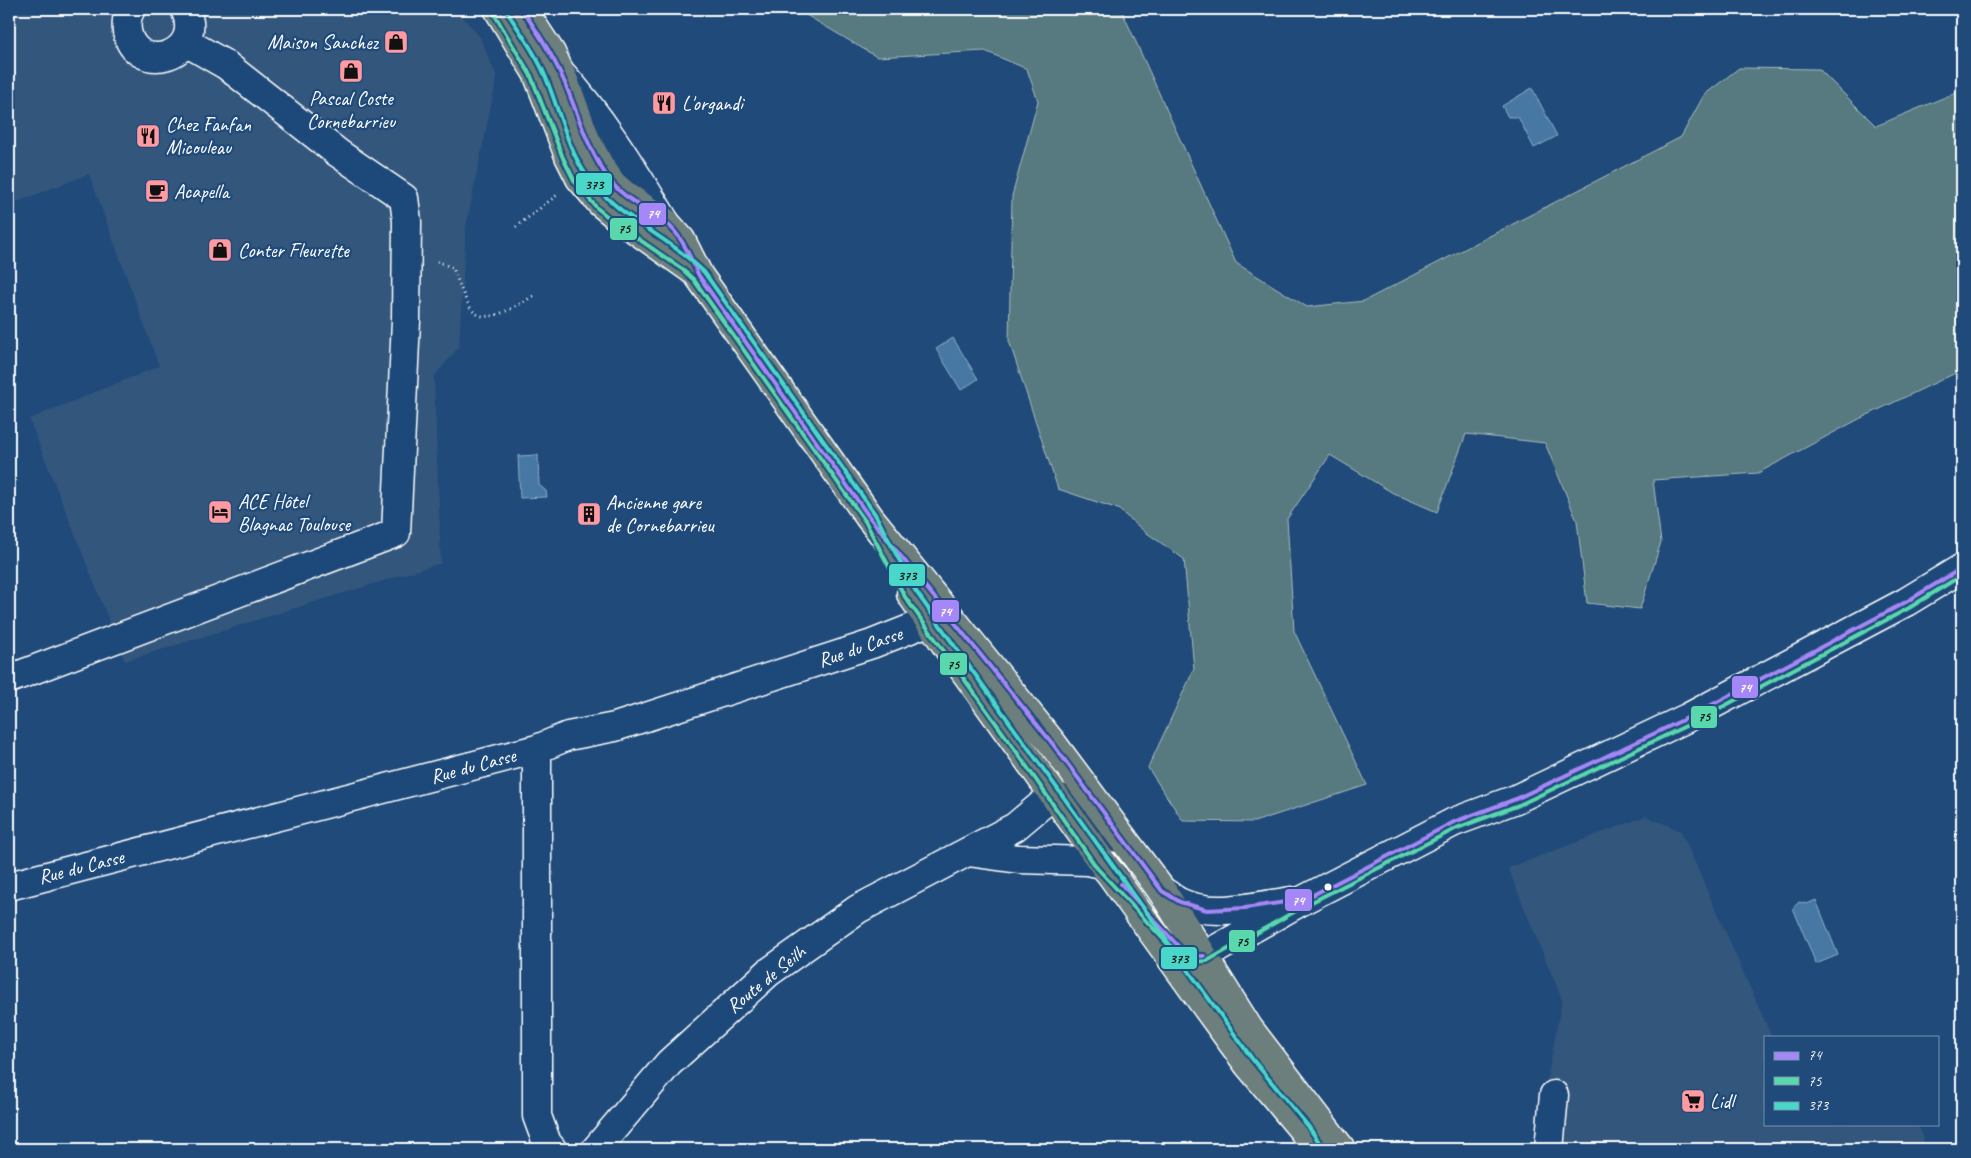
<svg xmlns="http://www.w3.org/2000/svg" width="1971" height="1158" font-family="Caveat,sans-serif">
<rect width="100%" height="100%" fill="#1f4a7a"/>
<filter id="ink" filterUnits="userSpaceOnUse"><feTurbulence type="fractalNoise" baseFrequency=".02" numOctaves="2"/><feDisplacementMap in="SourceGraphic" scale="10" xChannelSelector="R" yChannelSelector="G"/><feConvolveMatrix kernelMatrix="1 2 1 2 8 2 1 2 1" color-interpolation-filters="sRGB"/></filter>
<g filter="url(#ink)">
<path fill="#33567c" d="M9 9H456L480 37 497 77 466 227 459 347 434 377 441 563 125 661 29 419 159 366 89 174 9 205Z
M1646 816 1681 831 1772 1037H1765V1124H1917L1927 1149H1534L1562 1000 1508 868Z"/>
<path fill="#567a7f" stroke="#aabcbf" d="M796 9H1121L1236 263 1307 307 1364 301 1681 137 1704 95 1739 68 1819 69 1876 126 1962 90V370L1859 419 1758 473 1653 480 1661 542 1640 609 1587 603 1577 521 1545 443 1466 434 1437 512 1393 493 1330 455 1287 519 1294 631 1367 785 1254 822 1183 821 1148 768 1194 669 1184 559 1144 531 1118 509 1058 489 1009 341 1012 196 1038 101 1027 69 985 51 877 57Z"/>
<path fill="#4677a3" stroke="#90adc8" d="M1532 88 1557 136 1534 148 1518 117H1508L1502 106Z
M953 338 978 379 961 390 936 349Z
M538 455 539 485 546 491 547 497 520 498 518 456Z
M1816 900 1838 955 1816 964 1793 908 1799 902 1807 904Z"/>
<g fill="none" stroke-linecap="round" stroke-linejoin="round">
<defs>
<path id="minor" d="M131 9C127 15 126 23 127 31 135 77 207 57 185 9
M561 73C603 119 634 171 666 223
M9 679 396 533 406 321 407 221 404 198 338 153 226 65 186 42
M537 749V1116L547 1143 552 1149
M968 852 1019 859 1088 861 1102 864 1115 878
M9 886 537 749 568 736 615 727 872 644 930 621
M1162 891C1168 894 1173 899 1179 902 1212 918 1257 906 1291 901
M1182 950 1194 956H1204L1305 899 1454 822 1516 799 1687 718 1906 602 1962 568
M596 1149 669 1063 769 972 858 909 1015 827 1053 795C1078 804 1096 822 1117 838
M1549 1149 1554 1095"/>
<path id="major" d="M498 9 537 73 569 156 580 178 601 203 618 217 693 270
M522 9 551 53 564 81 586 140 599 165 612 184 627 197 666 223 681 240 699 276 870 518 1052 743 1162 891 1249 1029 1341 1149
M911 594 951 652 1202 1001 1248 1064 1303 1130 1316 1149"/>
</defs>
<use href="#minor" stroke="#fff" stroke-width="31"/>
<use href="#major" stroke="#fff" stroke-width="31"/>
<path stroke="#fff" stroke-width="3" stroke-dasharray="1 4" stroke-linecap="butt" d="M516 227 557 195
M437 261 453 268C458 281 463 296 470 307 483 330 519 304 535 295"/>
<use href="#minor" stroke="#1f4a7a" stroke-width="28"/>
<use href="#major" stroke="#6c7f7c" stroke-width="28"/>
<defs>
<path id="bus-1" d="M522 9C537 32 553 55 564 81 578 114 587 148 608 178 622 198 646 208 665 222 682 235 690 257 699 276L870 518 1052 743 1162 891 1180 902 1207 910 1245 908 1305 899 1454 822 1516 799 1687 718 1906 602 1962 568
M1121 884 1182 950 1194 956H1204"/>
<path id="bus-2" d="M493 12 531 76 563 158 575 182 597 208 614 222 682 269 694 280 865 521 905 597 1016 751 1097 868 1177 954 1192 962 1207 961 1308 904 1457 828 1519 805 1690 724 1909 608 1962 575"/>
<path id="bus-3" d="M505 9C518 29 533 49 543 71 557 101 567 150 587 176 618 218 668 236 704 272L875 514 915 590 956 648 1253 1060 1308 1126 1321 1145"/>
</defs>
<use href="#bus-1" stroke="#1f4a7a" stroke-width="8"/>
<use href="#bus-2" stroke="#1f4a7a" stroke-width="8"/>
<use href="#bus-3" stroke="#1f4a7a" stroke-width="8"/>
<use href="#bus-1" stroke="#a687f7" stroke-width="4"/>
<use href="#bus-2" stroke="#5ad8ad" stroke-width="4"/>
<use href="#bus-3" stroke="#49d7c9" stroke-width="4"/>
</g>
</g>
<defs>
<symbol id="shop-square" viewBox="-11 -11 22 22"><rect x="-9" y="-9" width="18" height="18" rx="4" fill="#ff9aa2" stroke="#1f4a7a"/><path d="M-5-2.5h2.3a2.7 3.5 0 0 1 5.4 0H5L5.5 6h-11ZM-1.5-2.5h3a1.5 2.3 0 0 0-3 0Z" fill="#111"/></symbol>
<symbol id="restaurant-square" viewBox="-11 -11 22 22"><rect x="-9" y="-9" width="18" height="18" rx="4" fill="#ff9aa2" stroke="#1f4a7a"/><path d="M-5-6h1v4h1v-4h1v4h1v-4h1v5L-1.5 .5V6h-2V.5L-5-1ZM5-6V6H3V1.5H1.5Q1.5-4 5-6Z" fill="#111"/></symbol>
<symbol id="cafe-square" viewBox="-11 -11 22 22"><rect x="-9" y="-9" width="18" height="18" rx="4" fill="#ff9aa2" stroke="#1f4a7a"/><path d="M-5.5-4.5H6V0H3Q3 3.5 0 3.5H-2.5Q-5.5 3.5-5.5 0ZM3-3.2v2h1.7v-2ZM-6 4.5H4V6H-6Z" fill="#111"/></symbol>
<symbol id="hotel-square" viewBox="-11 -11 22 22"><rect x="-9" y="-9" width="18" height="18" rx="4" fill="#ff9aa2" stroke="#1f4a7a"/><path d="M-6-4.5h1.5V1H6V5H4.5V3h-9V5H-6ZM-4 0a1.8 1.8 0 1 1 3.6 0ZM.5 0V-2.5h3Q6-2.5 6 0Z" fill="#111"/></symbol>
<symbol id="building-square" viewBox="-11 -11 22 22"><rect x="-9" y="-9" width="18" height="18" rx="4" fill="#ff9aa2" stroke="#1f4a7a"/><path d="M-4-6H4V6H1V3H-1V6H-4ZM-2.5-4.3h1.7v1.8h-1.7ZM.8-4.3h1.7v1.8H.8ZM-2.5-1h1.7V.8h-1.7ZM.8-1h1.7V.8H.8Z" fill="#111"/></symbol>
<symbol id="supermarket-square" viewBox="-11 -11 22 22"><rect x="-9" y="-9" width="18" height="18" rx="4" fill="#ff9aa2" stroke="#1f4a7a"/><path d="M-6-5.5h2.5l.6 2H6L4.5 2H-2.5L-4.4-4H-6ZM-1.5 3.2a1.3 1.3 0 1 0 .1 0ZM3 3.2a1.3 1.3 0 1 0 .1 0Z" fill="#111"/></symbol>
</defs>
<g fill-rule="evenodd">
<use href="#shop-square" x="382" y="28" width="28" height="28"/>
<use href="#shop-square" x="337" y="57" width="28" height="28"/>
<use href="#restaurant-square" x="650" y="89" width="28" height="28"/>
<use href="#restaurant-square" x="134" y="122" width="28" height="28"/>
<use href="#cafe-square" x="143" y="177" width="28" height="28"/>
<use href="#shop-square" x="206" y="236" width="28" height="28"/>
<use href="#hotel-square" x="206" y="498" width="28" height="28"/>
<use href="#building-square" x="575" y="500" width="28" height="28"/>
<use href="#supermarket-square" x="1679" y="1087" width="28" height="28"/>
</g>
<circle fill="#fff" stroke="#1f4a7a" stroke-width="2" cx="1328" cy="887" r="4.5"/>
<g text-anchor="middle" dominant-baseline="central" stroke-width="4.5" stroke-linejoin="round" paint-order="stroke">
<g font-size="20" fill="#fff" stroke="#1f4a7a" text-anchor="start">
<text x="378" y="42" text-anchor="end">Maison Sanchez</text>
<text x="351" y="98" text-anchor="middle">Pascal Coste<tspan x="351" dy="23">Cornebarrieu</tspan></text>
<text x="682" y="103">L'organdi</text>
<text x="166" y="124">Chez Fanfan<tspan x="166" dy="23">Micouleau</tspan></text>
<text x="174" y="191">Acapella</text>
<text x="238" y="250">Conter Fleurette</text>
<text x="238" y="501">ACE Hôtel<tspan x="238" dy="23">Blagnac Toulouse</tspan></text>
<text x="606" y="502">Ancienne gare<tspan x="606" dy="23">de Cornebarrieu</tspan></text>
<text x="1710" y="1101">Lidl</text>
</g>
<g font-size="20" fill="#fff" stroke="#1f4a7a">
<text transform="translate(860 647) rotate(-19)">Rue du Casse</text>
<text transform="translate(473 766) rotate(-15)">Rue du Casse</text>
<text transform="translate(81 867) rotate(-14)">Rue du Casse</text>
<text transform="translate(766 979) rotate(-39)">Route de Seilh</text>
</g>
</g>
<g stroke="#1f4a7a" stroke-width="2">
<rect x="575" y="172" width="38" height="24" rx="5" fill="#49d7c9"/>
<rect x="638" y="202" width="29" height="24" rx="5" fill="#a687f7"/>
<rect x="609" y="217" width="29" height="24" rx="5" fill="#5ad8ad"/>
<rect x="888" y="563" width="38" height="24" rx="5" fill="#49d7c9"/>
<rect x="931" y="599" width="29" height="24" rx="5" fill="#a687f7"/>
<rect x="939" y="652" width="29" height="24" rx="5" fill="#5ad8ad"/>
<rect x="1731" y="675" width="28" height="24" rx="5" fill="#a687f7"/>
<rect x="1690" y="705" width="28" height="24" rx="5" fill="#5ad8ad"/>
<rect x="1284" y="888" width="29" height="24" rx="5" fill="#a687f7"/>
<rect x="1228" y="929" width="28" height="24" rx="5" fill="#5ad8ad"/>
<rect x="1160" y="946" width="38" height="24" rx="5" fill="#49d7c9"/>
</g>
<g font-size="14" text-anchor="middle" font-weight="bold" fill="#fff">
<text x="653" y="218">74</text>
<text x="945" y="616">74</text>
<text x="1745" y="692">74</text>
<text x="1298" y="905">74</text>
</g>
<g font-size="14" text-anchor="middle" font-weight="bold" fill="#111">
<text x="594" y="189">373</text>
<text x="624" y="233">75</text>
<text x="907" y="580">373</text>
<text x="953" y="669">75</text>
<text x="1704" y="721">75</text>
<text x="1242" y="946">75</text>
<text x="1179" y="963">373</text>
</g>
<rect width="1971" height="1158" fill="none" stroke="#1f4a7a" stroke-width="30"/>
<rect x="15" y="15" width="1941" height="1128" fill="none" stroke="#fff" stroke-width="2" filter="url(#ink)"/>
<rect x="1764" y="1036" width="175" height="90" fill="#1f4a7a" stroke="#7992af"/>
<rect x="1774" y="1052" width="25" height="8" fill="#a687f7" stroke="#7992af"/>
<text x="1808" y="1060" font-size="15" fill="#ffffff">74</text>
<rect x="1774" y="1077" width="25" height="8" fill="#5ad8ad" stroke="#7992af"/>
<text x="1808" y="1086" font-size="15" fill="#ffffff">75</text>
<rect x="1774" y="1102" width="25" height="8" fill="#49d7c9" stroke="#7992af"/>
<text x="1808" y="1110" font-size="15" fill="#ffffff">373</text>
</svg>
